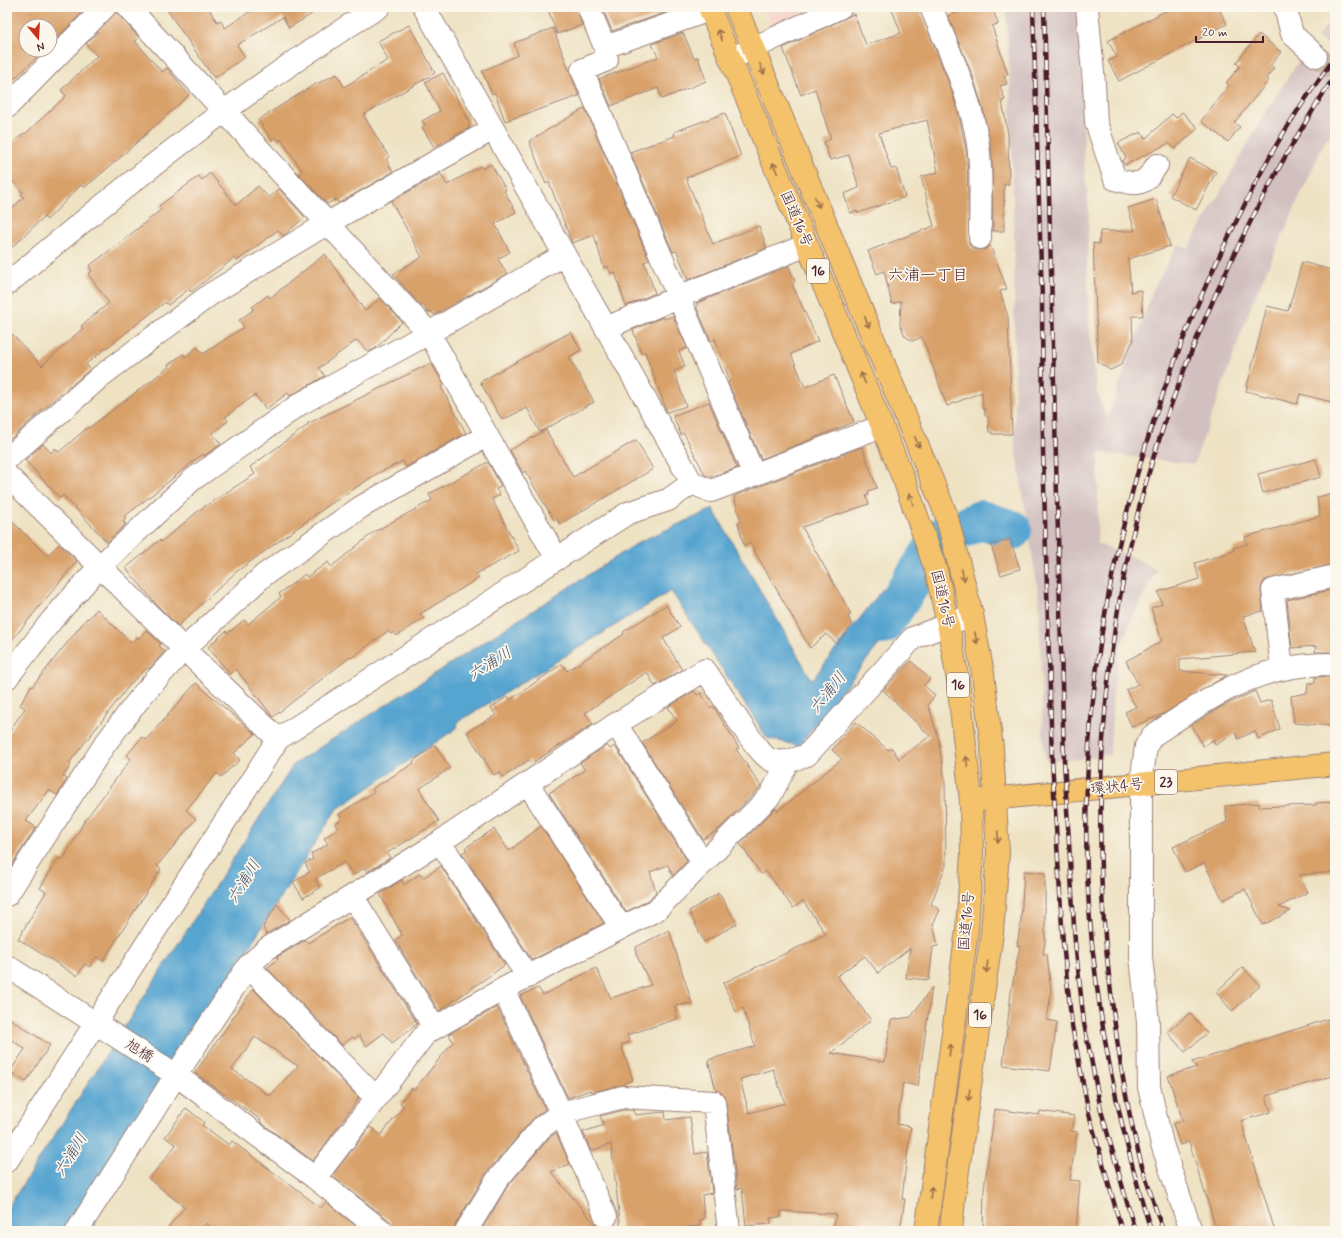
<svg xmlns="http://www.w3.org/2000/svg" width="1342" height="1238" font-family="Mynerve,'Klee One',sans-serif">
<rect width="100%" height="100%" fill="#fbf7ec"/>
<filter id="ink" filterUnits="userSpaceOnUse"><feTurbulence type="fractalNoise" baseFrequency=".025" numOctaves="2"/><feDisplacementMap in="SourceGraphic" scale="8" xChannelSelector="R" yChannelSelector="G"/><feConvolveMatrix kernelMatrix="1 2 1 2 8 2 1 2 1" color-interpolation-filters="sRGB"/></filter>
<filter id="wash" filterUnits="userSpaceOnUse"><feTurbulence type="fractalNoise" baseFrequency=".012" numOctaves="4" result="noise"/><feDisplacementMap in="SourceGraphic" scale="16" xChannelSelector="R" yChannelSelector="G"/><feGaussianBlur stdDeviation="0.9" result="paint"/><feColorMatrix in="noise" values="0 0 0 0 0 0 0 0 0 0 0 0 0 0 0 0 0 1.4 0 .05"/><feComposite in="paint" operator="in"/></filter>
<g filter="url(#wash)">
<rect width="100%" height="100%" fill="#eee2c3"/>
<path fill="#f7d1c6" d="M765 7H815L772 25Z"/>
<path fill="#d2bfbf" d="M1006 7H1076L1082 76 1084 163 1089 212 1087 263 1090 332 1097 393 1107 419 1154 288 1178 244 1188 249 1268 108 1300 59 1335 84V127L1324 143 1253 301 1194 464 1099 453 1097 544 1136 558 1156 570 1121 643 1113 695 1110 755 1079 759 1046 761 1043 742 1039 598 1015 445 1014 235 1010 81Z
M1335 15V36L1328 45 1317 37Z"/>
<path fill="#57a4d0" stroke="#50627e" d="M713 509 812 680 906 559 918 595 799 746 767 738 671 591 458 722 457 728 336 810 69 1231H7V1209L294 764 641 541Z"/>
<path fill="#eee2c3" d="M909 562 920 594 918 597 908 564Z"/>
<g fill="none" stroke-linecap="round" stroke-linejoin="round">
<path stroke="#57a4d0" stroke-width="40" d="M883 625 941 537 981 520 1012 530"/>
</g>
<g id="blocks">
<path fill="#d9a16b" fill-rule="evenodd" d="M7 7H88L50 45V26H26V50H44L7 86Z
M165 7H208L217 22 220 20 225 28 257 7H323L289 28 283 17 237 45 245 57 214 78Z
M547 7H576L582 25 557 34Z
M602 7H679V8L612 31Z
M891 7H919L950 86 959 116 967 155 969 244 973 249 980 250 986 249 990 245 1007 289 1000 291 1008 317 1012 434H992V432H989L988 416H985V409H983L982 392 947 406 922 337 912 341 905 336 900 325 901 301 892 304 884 271 877 274 868 251 934 226 921 177 938 172 927 120 879 133 891 169 896 168 905 197 858 213 857 211 850 213 844 194 859 188 849 155 830 160 824 142 831 139 815 89 801 95 783 48 854 14 866 45 901 33Z
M974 7H992L998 24 992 26 1008 75 1004 76 1007 84 1000 86 1005 100 1002 101 1008 134 1009 184H1004V231H993L992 153 983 109 973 77 948 16Z
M1173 7H1218L1227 24 1119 81 1108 61 1117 57 1108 41Z
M116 12 139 38 135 41 162 72 167 68 189 95 115 162 84 188 81 185 47 220 44 217 7 252V213L24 197 21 195 23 193 7 175V148L24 133 25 134 66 96 61 90 97 56 86 44Z
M409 25 435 73 363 115 389 157 386 159 393 172 339 203 336 199 327 204 299 174 302 171 281 139 279 141 276 137 272 140 258 120 312 86 337 74 344 87 388 60 378 41Z
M553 28 579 96 505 121 495 93 492 94 482 71 518 55 514 43Z
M683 33 694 58 698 57 706 81 662 99 658 88 611 106 599 79 658 57 652 44Z
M1259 34 1281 52 1270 66 1274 68 1266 78 1269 80 1234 123 1240 127 1228 142 1201 121 1229 85 1226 83 1240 66 1236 63Z
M443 73 469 121V128L434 147 422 127 425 125 422 121 440 111 425 82Z
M585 108 649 260 644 262 655 293 626 306 615 272 610 273 608 266 604 268 594 235 572 243 549 182 546 184 529 141Z
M1182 112 1198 128 1175 149 1169 143 1125 165 1122 161 1126 158 1118 143 1141 132 1145 139 1172 114 1176 118Z
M725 113 741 156 686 178 713 244 759 226 767 248 688 280 677 251 673 252 630 152 675 136 674 132Z
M1190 158 1216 172 1196 210 1170 196Z
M491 164 506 190 504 191 516 212 495 224 510 252 498 259 507 274 434 315 431 311 428 313 423 304 421 306 393 274 422 257 391 201 441 174 447 185 481 166 483 169Z
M210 173 236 205 258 186 269 198 279 189 305 217 283 236 278 230 237 261 234 258 191 292 189 289 168 305 165 302 86 364 90 369 71 386 70 385 7 442V329L42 366 83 328 81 326 109 303 88 274 92 271 89 266 121 242 162 209 159 206 199 176 202 180Z
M1156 199 1170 246 1128 259 1131 292 1141 290 1143 316H1132L1133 341 1121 365 1110 370 1098 362 1093 243 1099 244 1100 231H1135L1128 208Z
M325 254 365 311 380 298 402 322 375 349 368 352 357 340 319 368 325 376 290 396 288 393 266 409 255 395 225 417 228 421 212 433 221 444 204 456 203 454 124 517 126 519 123 522 126 524 107 542 63 495 60 498 25 460 43 444 51 453 55 448 59 452 88 427 89 428 169 367 168 365 183 354 185 357 197 347 203 354 244 327 239 320 253 310 252 307 268 295 270 298Z
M1302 262 1335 271V403L1300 394 1297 404 1246 391 1267 306 1288 311Z
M789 266 795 282 792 284 818 341 791 354 805 387 834 375 854 422 761 459 728 382 730 381 715 339 711 341 697 308V303Z
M673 316 687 348 679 351 685 367 674 371 686 406 667 412 645 352 641 353 633 330 663 317 664 319Z
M571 332 581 350 569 357 594 402 540 432 527 408 502 420 480 382Z
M431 363 444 385 441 387 466 433 406 467 403 461 378 473 329 505 236 572 178 626 157 605 126 568 160 540 161 542 202 508 255 474 250 467 308 425 307 424Z
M709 402 737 468 710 477 705 475 684 433 681 435 673 416Z
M546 430 573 477 636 440 653 469 560 524 556 518 554 520 525 471 523 473 510 450Z
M862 447 877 488 868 491 869 495 866 496 869 504 802 527 851 614 848 616 852 625 837 644 826 634 810 648 750 543 744 546 738 523 741 522 734 496Z
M1316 459 1321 477 1263 493 1258 474Z
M488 462 501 486 496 489 500 495 492 499 519 551 476 574 479 578 420 614 424 618 397 636 394 632 391 634 388 631 351 658 350 657 273 717 236 669 230 674 208 647 226 631 228 633 244 620 248 624 281 597 279 594 305 574 307 577 328 562 331 567 374 532 432 500 429 494Z
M1335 493V564L1265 580 1262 585 1261 591 1263 611 1243 616 1255 652 1180 659V671L1227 675 1165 713 1132 727 1125 712 1136 707 1126 690 1138 684 1126 661 1162 641 1151 608 1162 604 1158 592 1199 579 1195 563 1234 551 1233 548 1247 544 1245 537 1320 516 1317 497Z
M7 516 47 556 59 544 77 561 7 646Z
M1010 539 1020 569 1001 575 991 545Z
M1335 589V652H1315L1316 646 1292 648 1287 600Z
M666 605 680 627 663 638 682 670 655 686 647 672 585 713 593 724 532 763 529 760 503 777 500 772 494 775 467 732 496 715 491 708 508 696 510 700 562 664 567 671 624 634 623 632Z
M97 609 131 643 136 637 138 639 146 630 161 644 159 646 165 651 149 669 147 668 132 682 69 763 71 765 63 776 67 779 57 795 49 790 26 821 36 827 7 872V735L25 708 20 705 31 686 32 687 87 618 88 619Z
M911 661 930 679 924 685 935 696 928 704 941 747 939 744 945 780 946 865 931 904 940 910 933 924 938 946 933 947 929 980 906 978 910 948 878 973 865 956 837 976 871 1020 831 1053 885 1062 891 1020 911 1017 932 987 918 1086 903 1083 897 1124 911 1127 905 1172 902 1199H905L900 1231H833L836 1214 781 1211V1217L770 1218 771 1224 746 1226 742 1188 737 1189 726 1101 724 1095 716 1090 708 1060 755 1046 743 1008 736 1012 723 983 826 934 803 901 793 908 766 871 761 874 740 844 776 808 778 811 842 759 832 750 856 722 888 750 892 748 899 759 930 736 883 690ZM773 1069 785 1103 749 1113 740 1079Z
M1335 676V726L1294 723 1291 696 1307 693 1308 683H1315V677Z
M196 683 255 734 234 753 240 760 221 777 217 773 186 810 196 819 157 866 161 869 103 961 96 957 89 967 85 964 77 976 18 939 46 892 40 888 59 858 63 860 85 820 131 759 127 755 142 737 146 740Z
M694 691 697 695 701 693 710 708 713 706 739 748 736 749 761 786 719 829 703 839 642 743 677 721 668 707Z
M1255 691 1260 703 1271 700 1280 729 1258 739 1255 731 1238 739 1236 733 1215 745 1213 740 1203 746 1192 725 1221 707Z
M435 745 450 768 419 789 439 821 387 853 390 858 367 872 365 868 353 875 344 862 315 879 320 888 303 898 293 882 310 872 305 863 313 859 311 854 328 844 324 838 338 829 335 824 342 819 339 814 374 792 372 789 414 763 413 761Z
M607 745 610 749 615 746 687 861 673 876 668 865 650 872 656 892 649 900 626 912 549 793 585 770 580 763Z
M1335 802V872L1299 875 1308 892 1279 907 1291 911 1263 925 1245 889 1223 900 1204 863 1185 872 1173 847 1227 822 1225 806 1259 803V807L1316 805V803Z
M541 826 604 923 532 960 462 853 467 850 465 848 494 829 509 851Z
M441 866 505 965 439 1011 395 940 402 935 380 894 402 880 404 885 420 874 423 878Z
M1024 871 1045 873V943L1043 954 1047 955 1051 992 1047 1020 1057 1022 1050 1071 1003 1065 1011 992 1020 946H1017L1021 920Z
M719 893 737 924 704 942 689 911Z
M277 904 290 920 266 934 263 927Z
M350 917 417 1024 392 1043 384 1033 366 1046 359 1035 355 1039 353 1037 342 1045 267 968 278 959 277 957 305 940 308 943Z
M669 930 692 1003 675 1006 677 1019 627 1035 630 1042 621 1045 633 1080 624 1083V1085L591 1092 590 1090 568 1098 520 996 538 988 543 995 596 968 611 998 651 985 636 954V947Z
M1243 967 1260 986 1232 1011 1216 992Z
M253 989 359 1098 313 1161 260 1122 261 1120 195 1073ZM255 1037 298 1066 270 1096 232 1069Z
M497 1007 545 1109 532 1120 487 1172 455 1225 454 1231H394L390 1221 332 1176 370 1127 381 1135 404 1106 400 1103 412 1088 414 1090 453 1042 449 1034Z
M1190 1013 1207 1033 1185 1052 1167 1032Z
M7 1017 50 1045 26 1082 10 1072 25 1049 7 1037Z
M1335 1017V1075L1266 1096 1271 1112 1241 1121 1275 1231H1217L1189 1142 1180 1145 1173 1124 1183 1121 1168 1076 1197 1067 1192 1062Z
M186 1108 204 1122 202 1125 229 1145 232 1141 321 1208 326 1202 362 1231H216L207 1223 200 1231H165L185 1207 149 1179 176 1145 165 1137Z
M995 1109 1039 1115 1040 1111 1074 1116 1071 1131 1077 1132 1070 1180 1080 1181 1076 1231H983L984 1189Z
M624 1110H633L635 1115 665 1112 666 1120 690 1117 695 1154 707 1152 712 1193 702 1195 704 1219 700 1220V1226L647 1231H621L611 1144 591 1151 583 1132 604 1125 600 1116Z
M556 1133 570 1164 551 1172 601 1231H481L507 1187 550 1137Z"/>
</g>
</g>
<g filter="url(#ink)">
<use href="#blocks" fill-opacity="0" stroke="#9c8077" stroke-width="1"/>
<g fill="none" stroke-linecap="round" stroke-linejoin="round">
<path stroke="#cdbba5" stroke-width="22" stroke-dasharray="22 11" stroke-linecap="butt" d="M1316 56 1335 69"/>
<defs>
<path id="minor" d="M128 7 429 333 557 559
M424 7 606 328 692 483 711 491 882 426
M588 7 605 47
M931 7C947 46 966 86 975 128 983 161 980 203 980 238
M1087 7 1094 84 1096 122 1115 179C1139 186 1143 186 1157 165
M1285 7 1292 34 1316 56
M710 10 605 47 607 60 582 70 754 475
M730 59 841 7
M7 107 105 7
M7 284C126 185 247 87 379 7
M606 328 678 297 807 245
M7 459 101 376 211 294 328 223 493 129
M7 475 184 649 278 739
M1282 669 1273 590 1335 576
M7 678 52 620 100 566 192 480 300 404 429 333 564 255
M616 724 703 863
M528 784 621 927
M440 842 528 977
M7 895 105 744 143 694 184 649 264 575 361 507 486 436
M353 897 434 1027
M7 966 176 1075 315 1178 382 1231
M248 966 376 1098
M503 989 561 1113 606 1217
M7 1161 278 739 628 513 668 500 692 483
M315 1178 426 1033 503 989 656 910 770 796 788 762
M77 1231 176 1075 248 966 268 948 440 842 616 724 705 670C716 685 758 756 771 760 784 764 795 759 807 755L913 638 972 615
M466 1231 497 1180 541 1128 561 1113 623 1097 714 1102 729 1231
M1191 1231 1162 1144 1149 1087 1148 1022 1141 957V784L1146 746 1152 736C1193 709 1234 679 1283 669 1300 665 1318 664 1335 664"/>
<path id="major" d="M971 801 1335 764"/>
<path id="highway" d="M709 7 905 482 936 570 948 624 958 680 971 801 972 854 967 930 926 1231
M736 7 946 514 972 615 983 674 992 748 998 853 992 933 954 1198 951 1231"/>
</defs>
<use href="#minor" stroke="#9c8077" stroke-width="24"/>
<use href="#major" stroke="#9c8077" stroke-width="24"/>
<use href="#highway" stroke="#9c8077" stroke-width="24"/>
<use href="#minor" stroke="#fff" stroke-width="22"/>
<use href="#major" stroke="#f3c26a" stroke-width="22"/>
<use href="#highway" stroke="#f3c26a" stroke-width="22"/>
<defs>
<path id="rail" d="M1033 7 1042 300 1043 450 1052 760 1063 943 1072 1026 1089 1114 1122 1231
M1044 7 1064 760 1075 942 1084 1023 1101 1110 1135 1231
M1151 1231C1115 1114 1092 995 1087 872 1079 653 1132 435 1228 238 1248 198 1268 156 1293 118 1306 97 1321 77 1335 57
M1163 1231C1155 1206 1146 1181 1139 1155 1124 1097 1116 1036 1109 976 1091 822 1101 662 1138 512 1160 425 1193 342 1231 261 1252 217 1274 175 1299 133 1311 114 1322 94 1335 76"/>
</defs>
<use href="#rail" stroke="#4a1f2b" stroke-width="4.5"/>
<use href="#rail" stroke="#fbf7ec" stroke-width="3" stroke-dasharray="9" stroke-linecap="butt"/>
</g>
<defs><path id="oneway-shaft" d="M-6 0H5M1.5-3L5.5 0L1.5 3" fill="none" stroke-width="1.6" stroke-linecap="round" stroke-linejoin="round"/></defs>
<g stroke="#9e704a">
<use href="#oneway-shaft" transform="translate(720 35) rotate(-112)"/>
<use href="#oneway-shaft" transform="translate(762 69) rotate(67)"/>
<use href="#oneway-shaft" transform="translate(775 168) rotate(-113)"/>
<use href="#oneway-shaft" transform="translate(817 202) rotate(67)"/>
<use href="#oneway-shaft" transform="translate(867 322) rotate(67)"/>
<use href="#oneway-shaft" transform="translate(863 378) rotate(-113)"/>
<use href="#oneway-shaft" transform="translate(917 442) rotate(67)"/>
<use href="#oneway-shaft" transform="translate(911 499) rotate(-110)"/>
<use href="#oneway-shaft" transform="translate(963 575) rotate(77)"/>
<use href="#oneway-shaft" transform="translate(976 638) rotate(79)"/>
<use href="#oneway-shaft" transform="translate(967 762) rotate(-96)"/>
<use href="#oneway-shaft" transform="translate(998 837) rotate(88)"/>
<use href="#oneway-shaft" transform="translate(987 967) rotate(98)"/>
<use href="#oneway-shaft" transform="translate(950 1050) rotate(-82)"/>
<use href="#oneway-shaft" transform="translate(969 1095) rotate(98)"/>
<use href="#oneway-shaft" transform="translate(931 1192) rotate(-83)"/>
</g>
</g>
<g text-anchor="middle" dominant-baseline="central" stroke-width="3.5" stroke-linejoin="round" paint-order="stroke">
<g fill="#fbf7ec" stroke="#7f6065" stroke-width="1">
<rect x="807" y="259" width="22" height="24" rx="3"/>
<rect x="947" y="673" width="22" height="24" rx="3"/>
<rect x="1155" y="770" width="22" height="24" rx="3"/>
<rect x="969" y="1003" width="22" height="24" rx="3"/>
</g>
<g font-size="14" font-weight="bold" fill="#4a1f2b">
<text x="818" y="271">16</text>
<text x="958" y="685">16</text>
<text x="1166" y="782">23</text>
<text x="980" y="1015">16</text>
</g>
<g font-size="15" fill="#4a1f2b" stroke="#fbf7ec">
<text transform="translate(796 219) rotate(67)">国道16号</text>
<text transform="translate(942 599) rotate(77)">国道16号</text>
<text transform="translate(1117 787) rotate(-6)">環状4号</text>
<text transform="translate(967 921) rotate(-85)">国道16号</text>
<text transform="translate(139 1051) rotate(32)">旭橋</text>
</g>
<g font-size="16" fill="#4a1f2b" stroke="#fbf7ec">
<text x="928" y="275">六浦一丁目</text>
</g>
<g font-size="16" font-style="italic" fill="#4f546d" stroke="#fbf7ec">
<text transform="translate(490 664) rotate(-32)">六浦川</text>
<text transform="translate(828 693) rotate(-51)">六浦川</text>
<text transform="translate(244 882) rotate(-58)">六浦川</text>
<text transform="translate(71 1155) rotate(-58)">六浦川</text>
</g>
</g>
<rect width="1342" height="1238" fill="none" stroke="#fbf7ec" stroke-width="24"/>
<g transform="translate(38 38) rotate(162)"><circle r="19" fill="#fbf7ec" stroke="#b4a19f"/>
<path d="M0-3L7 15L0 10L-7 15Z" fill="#c8321e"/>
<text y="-6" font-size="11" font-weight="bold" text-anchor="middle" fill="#4a1f2b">N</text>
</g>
<path d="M1196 36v6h67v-6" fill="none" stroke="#4a1f2b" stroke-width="2"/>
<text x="1202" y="36" font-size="12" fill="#4a1f2b" stroke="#fbf7ec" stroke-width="3" paint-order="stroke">20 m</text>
</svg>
